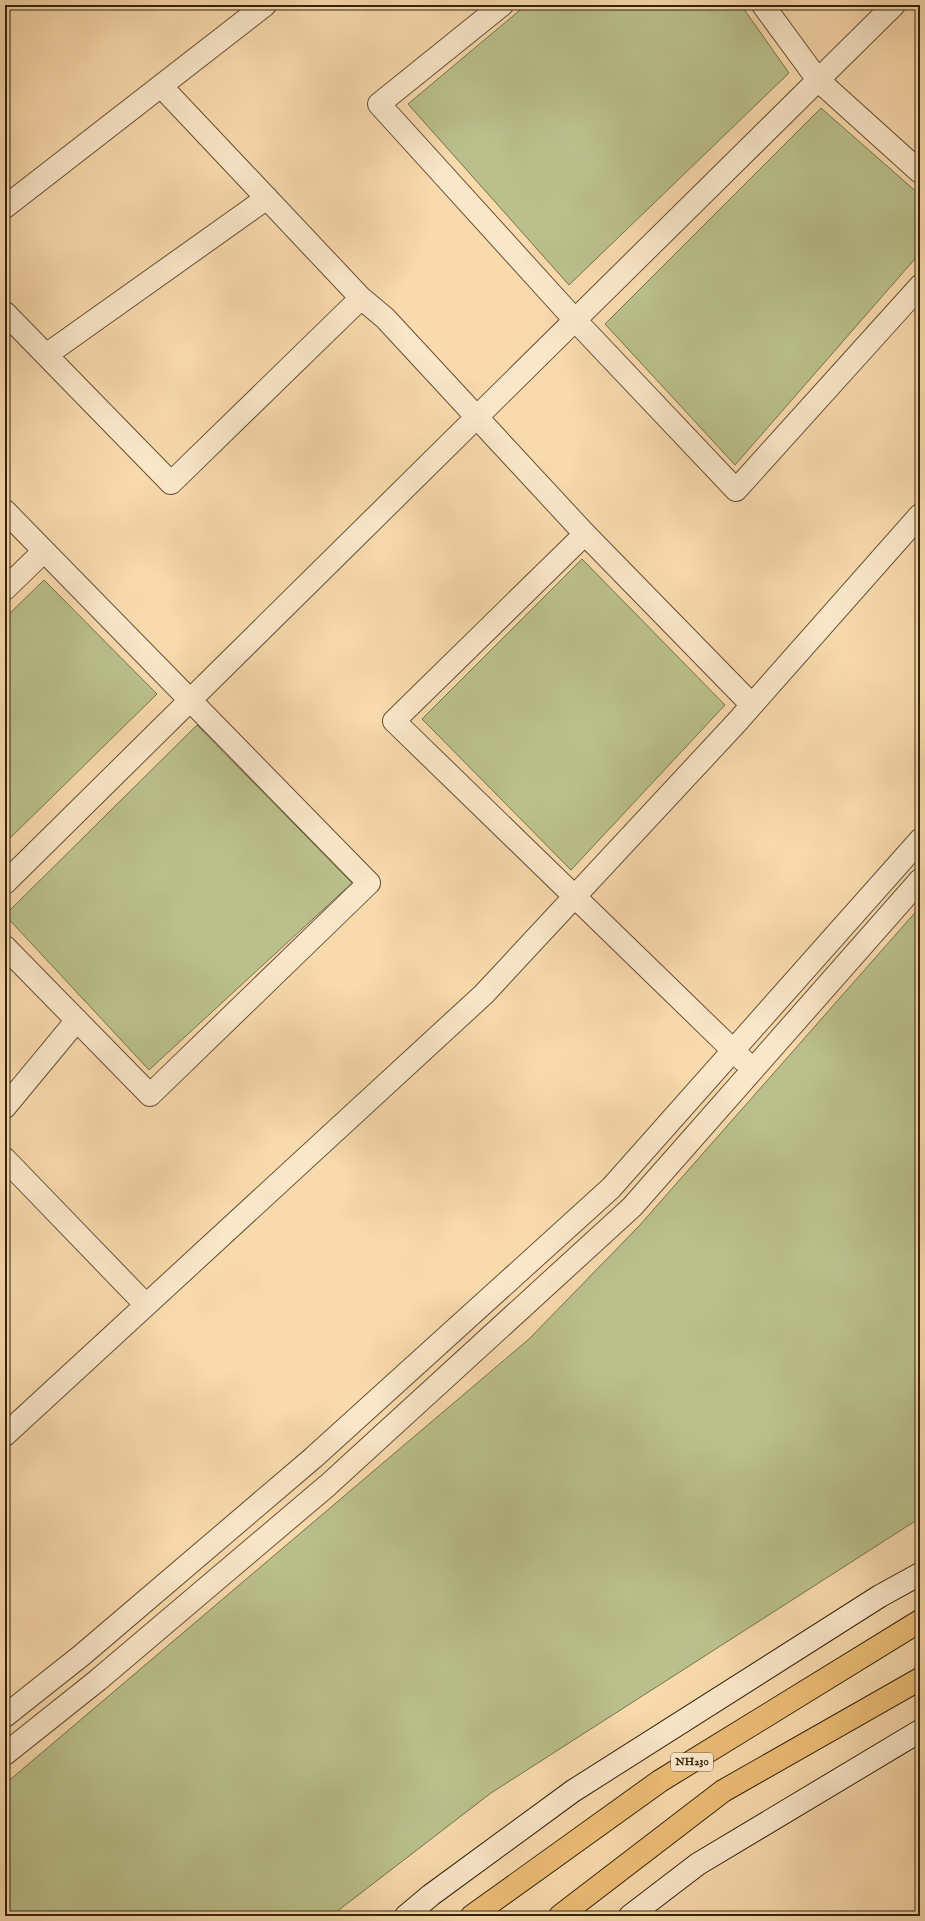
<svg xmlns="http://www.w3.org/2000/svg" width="925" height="1921" font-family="'IM FELL English',serif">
<rect width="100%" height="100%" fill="#f8daad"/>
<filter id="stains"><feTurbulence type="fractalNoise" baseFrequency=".005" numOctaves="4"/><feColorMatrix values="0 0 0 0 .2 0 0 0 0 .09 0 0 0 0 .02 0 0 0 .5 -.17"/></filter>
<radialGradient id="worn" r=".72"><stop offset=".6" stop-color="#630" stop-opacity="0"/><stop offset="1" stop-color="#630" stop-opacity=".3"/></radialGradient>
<path fill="#bac08c" stroke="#77724c" d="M526 5H741L789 73 569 285 408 104Z
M821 108 920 195V253L735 465 605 324Z
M582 559 725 705 571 870 422 719Z
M44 580 157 694 5 843V618Z
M197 725 352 883 149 1070 5 915Z
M920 907V1518L491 1793 331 1916H5V1784L529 1339 639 1226Z"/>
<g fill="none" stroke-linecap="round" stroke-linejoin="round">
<defs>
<path id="street" d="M502 5 379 104 575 320 736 490 920 286
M763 5 818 80 920 172
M5 207 265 5
M361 298 385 318 585 534 752 705
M5 313 171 483 361 298 161 86
M46 355 267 198
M5 511 369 883 150 1095 5 947
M585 534 394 721 744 1061
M5 589 44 551
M5 883 894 5
M5 1107 77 1020
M5 1159 146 1305
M5 1435 484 994 737 722 920 515
M5 1716 82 1655 313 1458 611 1188 920 840
M5 1754 98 1680 328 1485 632 1207 920 880"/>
<path id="secondary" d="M406 1916 431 1895 573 1791 880 1596 920 1574
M630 1916 698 1864 920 1731"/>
<path id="highway" d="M472 1916 660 1781 920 1621
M560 1916 723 1791 920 1679"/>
</defs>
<use href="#street" stroke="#655135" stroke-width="24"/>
<use href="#secondary" stroke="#34230d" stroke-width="24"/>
<use href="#highway" stroke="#34230d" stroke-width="24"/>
<use href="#street" stroke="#fae7ca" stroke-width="22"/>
<use href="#secondary" stroke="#fae7ca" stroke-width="22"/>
<use href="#highway" stroke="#ecbd76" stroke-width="22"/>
</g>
<g text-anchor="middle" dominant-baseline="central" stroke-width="3" stroke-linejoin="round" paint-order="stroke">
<rect fill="#fae7ca" stroke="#6f5e46" stroke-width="1" x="671" y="1753" width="42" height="18" rx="3"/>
<g font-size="11" font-weight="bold" fill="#34230d">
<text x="692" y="1762">NH230</text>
</g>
</g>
<rect width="925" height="1921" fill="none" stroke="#f8daad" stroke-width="20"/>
<rect x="6" y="6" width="913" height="1909" fill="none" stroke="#34230d" stroke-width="2"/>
<rect x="10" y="10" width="905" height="1901" fill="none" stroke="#34230d"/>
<rect width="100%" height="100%" filter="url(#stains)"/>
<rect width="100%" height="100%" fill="url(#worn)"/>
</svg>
